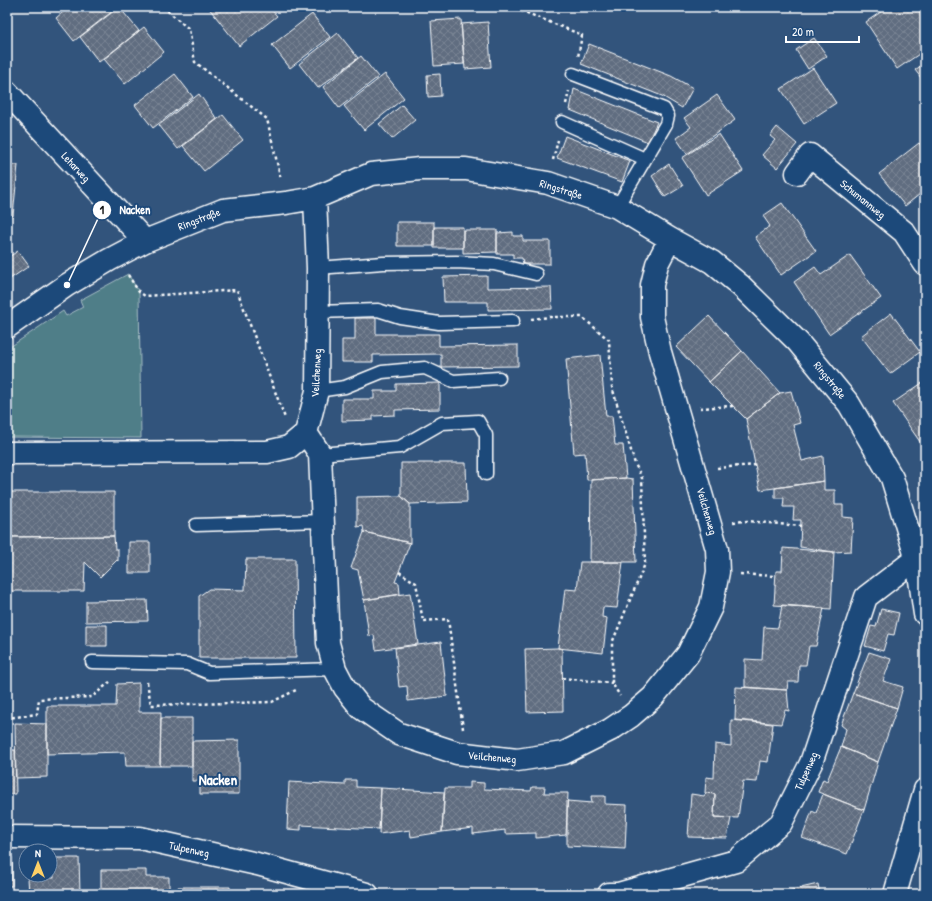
<svg xmlns="http://www.w3.org/2000/svg" width="932" height="901" font-family="'Patrick Hand',sans-serif">
<defs>
<pattern id="building-cross-hatch" width="8" height="8" patternUnits="userSpaceOnUse"><rect width="8" height="8" fill="#606d80"/><path d="M0 0l8 8M0 8l8-8" fill="none" stroke="#788393"/></pattern>
</defs>
<rect width="100%" height="100%" fill="#32547c"/>
<filter id="ink" filterUnits="userSpaceOnUse"><feTurbulence type="fractalNoise" baseFrequency=".025" numOctaves="2"/><feDisplacementMap in="SourceGraphic" scale="8" xChannelSelector="R" yChannelSelector="G"/><feConvolveMatrix kernelMatrix="1 2 1 2 8 2 1 2 1" color-interpolation-filters="sRGB"/></filter>
<g filter="url(#ink)">
<path fill="#4f7e88" stroke="#a7bec4" d="M128 274 139 292 141 438 7 437V349L63 311 66 316 83 307 80 300Z"/>
<path fill="url(#building-cross-hatch)" stroke="#fff" d="M69 7H112L114 10 74 41 56 18Z
M119 7 139 31 99 62 80 37Z
M208 7H269L277 16 239 46Z
M888 7H916L925 21V50L897 69 866 22Z
M312 14 330 37 290 68 272 45Z
M461 19 464 64 434 66 431 21Z
M488 22 491 67 465 69 461 24Z
M144 27 164 52 125 84 104 59Z
M338 33 358 58 318 88 299 64Z
M814 38 827 56 808 69 796 50Z
M589 44 671 76 693 88 682 108 662 96 581 64Z
M361 56 378 77 339 108 323 87Z
M925 63V83L915 70Z
M813 68 836 103 804 124 781 89Z
M175 74 193 97 153 128 135 105Z
M385 74 404 98 364 130 344 106Z
M440 74 441 96 428 97 427 75Z
M574 89 657 122 648 142 570 110Z
M199 94 217 119 178 149 159 125Z
M717 95 735 120 687 154 676 138 691 127 684 118Z
M402 105 415 120 392 139 379 124Z
M223 115 243 140 204 171 183 146Z
M777 127 797 144 777 168 762 155 775 140 770 136Z
M719 134 743 171 706 195 682 158Z
M565 136 630 161 622 182 557 158Z
M919 143 925 150V190L905 206 879 174Z
M669 164 683 186 665 197 652 176Z
M7 165H18L13 216 7 215Z
M782 203 816 251 781 275 755 237 770 226 763 216Z
M397 222H434V246H397Z
M434 227H463V248H434Z
M463 230H497V252L463 253Z
M513 232V236H523V241H550V264H523L522 258H513V254H497V233Z
M18 251 29 266 7 281V258Z
M850 255 881 298 829 334 794 282 815 267 821 275Z
M487 276V288L551 287 552 309 488 310V302H444L443 277Z
M891 313 920 352 890 374 861 336Z
M709 316 742 351 709 382 676 347Z
M355 318H376V334H439V346L518 345V366L441 367V354L373 355V362H342V340H355Z
M742 351 780 393 746 419 709 382Z
M600 355 606 416H612L615 445H623L626 478 587 480 585 453 574 454 566 359Z
M925 381V449L893 403Z
M440 383V409L395 410V415L373 416V420L342 421V399H374V391H396V384Z
M791 391 800 423 793 425 802 461 823 456 824 481 760 490 746 419 780 393Z
M401 463H466L467 502 410 504 401 496Z
M626 478 633 479 636 562H590L591 480Z
M824 481V490H835V505H843V517L853 518 851 551 834 552 800 547 801 520H793L794 507H783L784 498H775V488Z
M7 492H114V536L7 537Z
M401 496 410 504V543L364 532 363 526 357 527V497Z
M364 532 410 543 395 582 399 583 400 594 364 600 358 570 351 568Z
M114 536 115 549H118V561L117 560 100 577 85 562 84 591H7V537Z
M129 542H150V573H129Z
M783 548 834 552 831 609 774 605 776 571H782Z
M246 559H295L296 658H199V596L209 589 245 590Z
M580 562H623L617 608 603 607 602 617 607 618 603 653 558 648 565 589 577 590Z
M410 593 418 644 376 650 374 635 369 636 364 600Z
M147 600 148 621 86 622V601Z
M782 605 824 608 816 646H809L806 665H799L798 682H788L787 690 745 687V659L762 660 764 627 778 628Z
M881 609 899 613 894 635 888 634 883 651 865 646 871 626 876 627Z
M86 625H107V646H86Z
M441 642 447 696 408 701 407 686 399 687 395 648Z
M558 648 562 649 563 711 527 712 525 649Z
M869 652 891 659 883 681 903 687 897 708 853 693Z
M139 683V712H161L160 766H126L125 752 47 754V706H116L117 684Z
M736 687 787 690 789 711 785 710 781 724 735 720Z
M853 693 897 708 878 762 841 747 846 729 841 725Z
M161 718H192V766H160Z
M731 720 773 724 768 762 760 761 757 782 743 781 738 818 714 817 715 794 705 793 706 777 714 778 715 744 731 746Z
M15 723 47 724V777L16 778Z
M239 740V794H200V781H192V741Z
M841 747 878 762 864 810 818 792 823 779 827 781Z
M7 750H15L16 794H7Z
M345 780H356V787L381 788 379 829 301 825V830L287 829 289 782 345 785Z
M470 782 484 783V789L531 791 532 787H545L544 793H568L566 835 536 838V833L505 834V830L473 834V828L442 832 445 788H470Z
M381 788 444 792 442 832 411 837 410 830 379 834Z
M706 793 715 794 714 817 731 818 727 838 688 837 691 794 704 796Z
M823 794 864 810 847 854 802 838 812 811 816 813Z
M591 796H605V804L627 805 625 849 567 846V801L592 803Z
M7 857H12V886H7Z
M53 858H79L80 894H29L28 878H54Z
M101 870H146V877H169V894H101Z
M818 884 820 894H775Z
M178 887H230V894H178Z"/>
<g fill="none" stroke-linecap="round" stroke-linejoin="round">
<defs>
<path id="service" d="M573 74 664 109 668 116 666 124 617 207
M562 122 645 159
M318 268 383 263 456 262 494 264 536 274
M318 312 378 310 400 317 439 323 513 321
M317 391 345 387 382 372 425 368 453 381 499 378
M320 454 400 447 442 423 478 421 486 435V474
M196 525 323 521
M92 662 187 664 209 673 335 669"/>
<path id="minor" d="M7 92 145 241
M797 173 810 155 904 232 925 264
M315 198 318 268 317 391 306 433 320 454 328 643 335 669 345 688 361 708 399 734 457 753 517 760 564 753 610 730 631 716 653 697 688 654 711 607 718 572 717 549 660 352 652 317V285L657 264 670 239
M7 327 67 285 109 260 145 241 223 210 286 203 315 198 371 174 420 169H466L548 183 617 207 670 239 712 262 741 286 798 342 849 404 892 478 917 560 925 614
M7 453 267 452 289 447 306 433
M7 837 140 838 257 864 367 894
M609 894H618L736 861 781 823 811 763 866 597 925 552
M895 894 925 790"/>
</defs>
<use href="#service" stroke="#fff" stroke-width="15"/>
<use href="#minor" stroke="#fff" stroke-width="25"/>
<path stroke="#fff" stroke-width="2.5" stroke-dasharray="3 3" stroke-linecap="butt" d="M163 7 189 29 195 62 267 119 281 180
M517 7V9L582 35 578 57
M566 104 569 91
M553 160 558 140
M128 275 139 292 145 296 237 290 285 418
M531 319 550 317H582L609 340 612 387 635 464 642 478 645 564 612 643V683L620 696
M700 408 733 406
M717 468 755 465
M733 522 747 521 801 526
M399 572 416 583 423 621 448 619 463 729
M740 574 774 576
M562 678 612 683
M147 682 151 705 272 702 296 690
M7 736H9L8 718 37 714 39 699 92 697 111 681"/>
<use href="#service" stroke="#1f4a7a" stroke-width="12"/>
<use href="#minor" stroke="#1f4a7a" stroke-width="22"/>
</g>
</g>
<g text-anchor="middle" dominant-baseline="central" stroke-width="4" stroke-linejoin="round" paint-order="stroke">
<g font-size="11" fill="#fff" stroke="#1f4a7a">
<text transform="translate(76 167) rotate(47)">Leharweg</text>
<text transform="translate(561 189) rotate(17)">Ringstraße</text>
<text transform="translate(863 199) rotate(39)">Schumannweg</text>
<text transform="translate(199 219) rotate(-21)">Ringstraße</text>
<text transform="translate(316 373) rotate(-87)">Veilchenweg</text>
<text transform="translate(830 380) rotate(51)">Ringstraße</text>
<text transform="translate(707 511) rotate(74)">Veilchenweg</text>
<text transform="translate(492 757) rotate(5)">Veilchenweg</text>
<text transform="translate(806 771) rotate(-66)">Tulpenweg</text>
<text transform="translate(189 849) rotate(12)">Tulpenweg</text>
</g>
<g font-size="15" font-weight="bold" fill="#fff" stroke="#1f4a7a">
<text x="218" y="779">Nacken</text>
</g>
</g>
<path fill="none" stroke="#fff" stroke-width="1.5" d="M67 285L102 210"/>
<g fill="#fff" stroke="#1f4a7a" stroke-width="1.5">
<circle cx="67" cy="285" r="4"/>
<circle cx="102" cy="210" r="10"/>
</g>
<g font-size="12" text-anchor="middle" font-weight="bold" fill="#111">
<text x="102" y="214">1</text>
</g>
<g font-size="12" text-anchor="middle" font-weight="bold" fill="#fff" stroke="#1f4a7a" stroke-width="4" stroke-linejoin="round" paint-order="stroke">
<text x="135" y="214">Nacken</text>
</g>
<rect width="932" height="901" fill="none" stroke="#1f4a7a" stroke-width="24"/>
<rect x="12" y="12" width="908" height="877" fill="none" stroke="#fff" stroke-width="1.5" filter="url(#ink)"/>
<g transform="translate(38 863)"><circle r="19" fill="#1f4a7a" stroke="#7992af"/>
<path d="M0-3L7 15L0 10L-7 15Z" fill="#ffd166"/>
<text y="-6" font-size="11" font-weight="bold" text-anchor="middle" fill="#ffffff">N</text>
</g>
<path d="M786 36v6h73v-6" fill="none" stroke="#ffffff" stroke-width="2"/>
<text x="792" y="36" font-size="12" fill="#ffffff" stroke="#1f4a7a" stroke-width="3" paint-order="stroke">20 m</text>
</svg>
